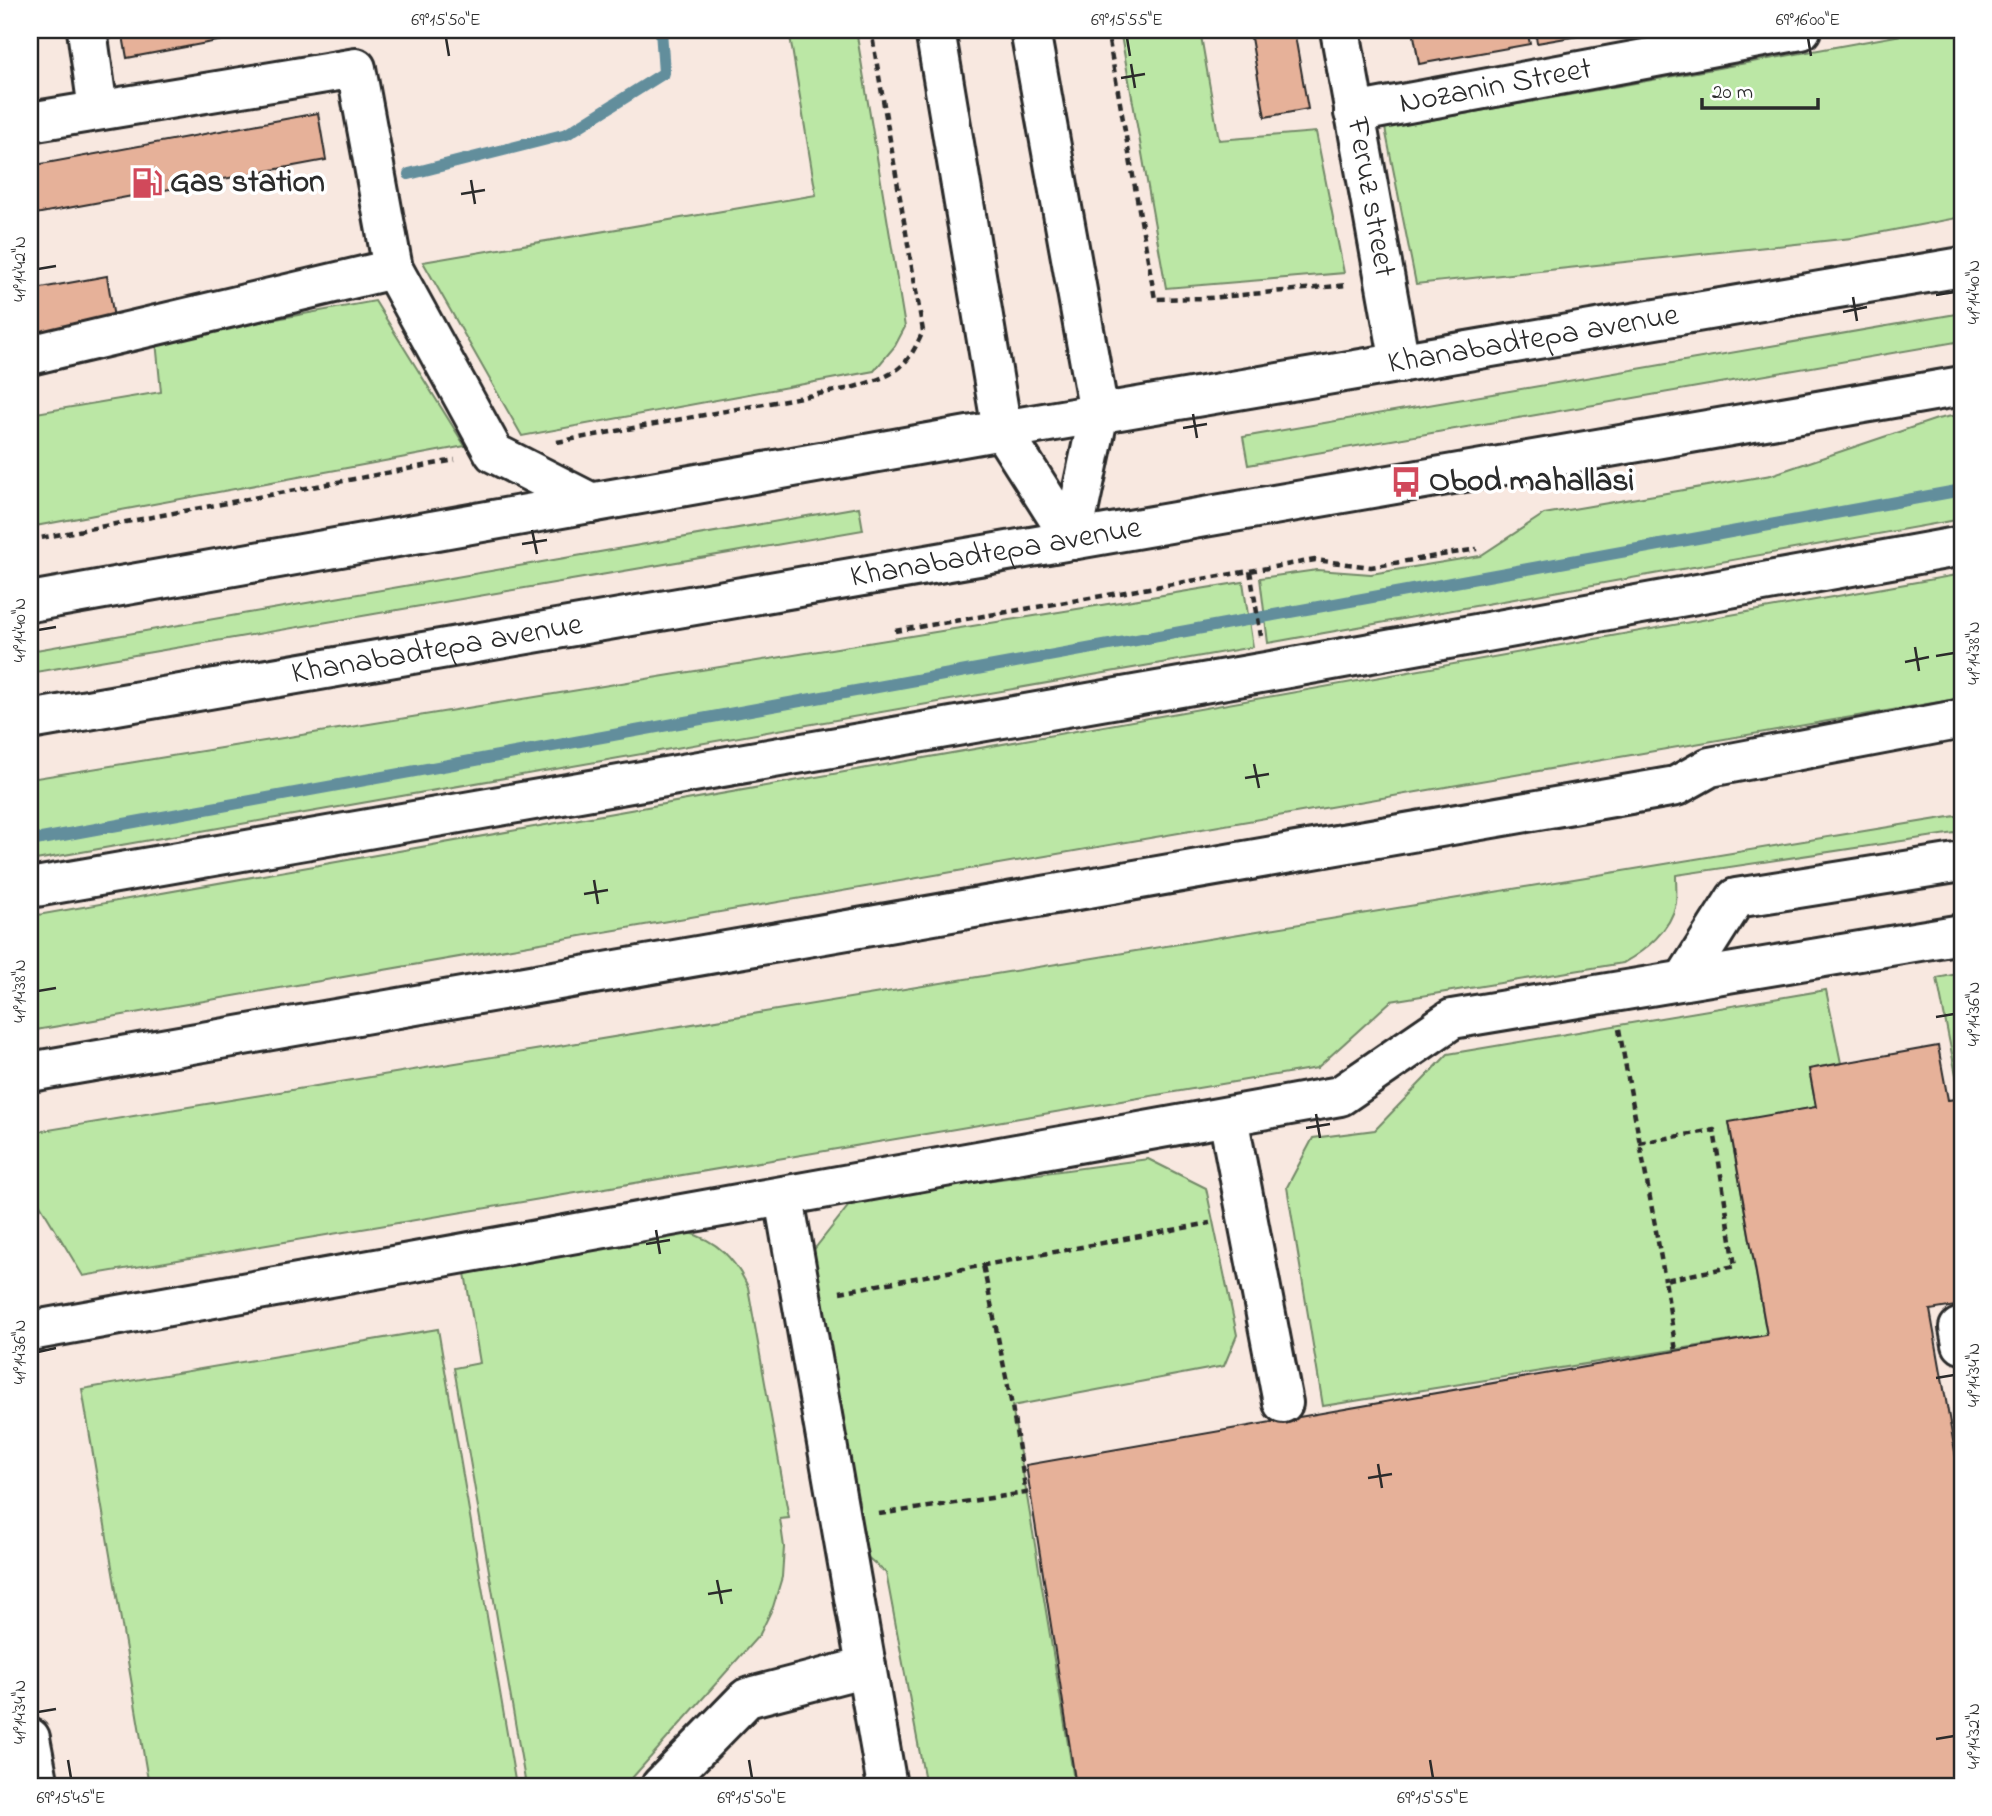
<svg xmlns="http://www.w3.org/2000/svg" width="1992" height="1816" font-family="'Indie Flower',sans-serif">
<rect width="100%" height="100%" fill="#f8e8e0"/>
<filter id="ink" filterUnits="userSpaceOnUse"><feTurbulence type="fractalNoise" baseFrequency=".0143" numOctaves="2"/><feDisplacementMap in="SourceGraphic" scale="14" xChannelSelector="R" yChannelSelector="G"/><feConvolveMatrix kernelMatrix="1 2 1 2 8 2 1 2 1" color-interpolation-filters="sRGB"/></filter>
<g filter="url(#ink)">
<path fill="#bbe7a5" stroke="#738968" stroke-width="2" d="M789 30H856L905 327 895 346 874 371 522 436 423 262 816 195Z
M1120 30H1200L1219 140 1316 132 1344 273 1166 288Z
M1929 30H1962V217L1852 238 1416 284 1385 128Z
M375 301 465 446 30 527V414L161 392 156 341Z
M1962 313V341L1248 465 1243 437Z
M1962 414V519L1268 643 1260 578 1317 570 1371 574 1480 556 1544 514 1771 475 1937 419Z
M859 507 863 530 30 673V651Z
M1962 574V698L30 1031 32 916Z
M1243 582 1253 647 30 861V779Z
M1962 815V832L1676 875C1676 884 1677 894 1676 903 1671 930 1645 951 1623 963L1391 1001 1317 1068 83 1276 30 1188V1133Z
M1962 973V1079L1957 1080 1937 978Z
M1826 990 1841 1063 1809 1069 1816 1107 1729 1123 1767 1335 1323 1406 1287 1187 1313 1138 1375 1130 1448 1054Z
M1148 1159 1206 1188 1237 1335 1224 1366 1012 1406 1075 1786H926L886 1573 857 1548 809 1256 854 1199Z
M686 1232C717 1240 735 1259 748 1287L789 1518 780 1519 784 1547 782 1577 773 1607 760 1634 625 1786H526L454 1368 480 1363 464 1267Z
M438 1329 516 1786H149L82 1389Z"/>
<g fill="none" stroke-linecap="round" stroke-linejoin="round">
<path stroke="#628e9c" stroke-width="12" d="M409 174 567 134 664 73 661 30
M30 841 1962 490"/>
</g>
<path fill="#e6b199" stroke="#2b2b2b" stroke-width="2" d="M30 30 36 65 30 66Z
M122 30H271V31L127 58Z
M1262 30H1294L1308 109 1265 117 1250 32Z
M1413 30H1527L1530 44 1419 64Z
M1535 30H1612L1537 43Z
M318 113 326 160 30 215V166Z
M107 276 114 318 30 334V290Z
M1938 1046 1948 1100 1962 1098V1305L1930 1310 1962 1491V1786H1076L1026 1465 1767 1335 1729 1122 1816 1107 1809 1069Z"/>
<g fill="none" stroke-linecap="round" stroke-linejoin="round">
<defs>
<g id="minor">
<path d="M87 30 98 110"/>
<path id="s1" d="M1340 30 1400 363"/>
<path id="s2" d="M1354 113 1801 30"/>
<path d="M30 122 356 68 393 269 494 453 592 503"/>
<path d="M30 355 393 269"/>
<path d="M30 888 1266 672 1962 546"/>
<path d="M1684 980 1736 898 1962 862"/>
<path d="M30 1072 1676 786 1710 767 1962 719"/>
<path d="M1228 1117 1283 1403"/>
<path d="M784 1198 887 1786"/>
<path d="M1962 1327 1959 1328 1962 1344"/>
<path d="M30 1331 1340 1096 1452 1019 1962 934"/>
<path d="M30 1738 39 1786"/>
<path d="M661 1786 747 1698 866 1667"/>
</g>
<path id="major" d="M935 30 1002 430 1072 540
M1030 30 1099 413 1072 540"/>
<g id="highway">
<path id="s3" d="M30 602 1002 430 1962 267"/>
<path id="s4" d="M30 720 1962 386"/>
</g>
</defs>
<use href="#minor" stroke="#2b2b2b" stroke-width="44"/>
<use href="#major" stroke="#2b2b2b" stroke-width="44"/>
<use href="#highway" stroke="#2b2b2b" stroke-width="44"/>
<path stroke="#2b2b2b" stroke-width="4.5" stroke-dasharray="7 5" stroke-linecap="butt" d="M1107 30 1155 299 1209 298 1348 285
M557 442 851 388C893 375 905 373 923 331L871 30
M30 540 455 460
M1250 571 1261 636
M895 631 1315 560 1371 567 1477 549
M1619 1029 1665 1280
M1639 1143 1714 1130 1735 1266 1665 1280 1676 1351
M840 1292 1210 1223
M879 1514 1026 1493 1012 1406 983 1265"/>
<use href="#minor" stroke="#fff" stroke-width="38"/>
<use href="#major" stroke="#fff" stroke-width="38"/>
<use href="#highway" stroke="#fff" stroke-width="38"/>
</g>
</g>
<path fill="none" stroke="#2b2b2b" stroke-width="2.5" d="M446 38 449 56M1127 38 1130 56M1808 38 1811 56M1131 64 1135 88M1121 78 1145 74M471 180 475 204M461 194 485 190M38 269 56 266M1936 295 1954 292M1853 297 1857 321M1843 312 1867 307M1193 414 1197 438M1183 428 1207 424M532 530 537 554M522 544 547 540M38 630 56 627M1915 647 1919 671M1936 656 1954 653M1905 662 1929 657M1254 764 1259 788M1245 778 1269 774M594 880 598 904M584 894 608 890M38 991 56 988M1936 1017 1954 1014M1316 1114 1320 1138M1306 1128 1330 1124M656 1230 660 1254M646 1244 670 1240M38 1352 56 1348M1936 1378 1954 1375M1378 1464 1382 1488M1368 1478 1392 1474M717 1580 722 1604M708 1594 732 1590M38 1712 56 1709M1936 1739 1954 1736M68 1760 71 1778M749 1760 752 1778M1430 1760 1433 1778"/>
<defs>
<symbol id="fuel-bare" viewBox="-9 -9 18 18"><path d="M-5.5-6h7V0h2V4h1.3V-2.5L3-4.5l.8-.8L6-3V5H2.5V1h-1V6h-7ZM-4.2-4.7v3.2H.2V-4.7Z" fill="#d1495b" stroke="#fff" stroke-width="2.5" paint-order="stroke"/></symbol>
<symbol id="bus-bare" viewBox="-9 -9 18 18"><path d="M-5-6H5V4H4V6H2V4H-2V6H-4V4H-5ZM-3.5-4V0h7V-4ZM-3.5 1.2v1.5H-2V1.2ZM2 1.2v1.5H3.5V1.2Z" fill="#d1495b" stroke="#fff" stroke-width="2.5" paint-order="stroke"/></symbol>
</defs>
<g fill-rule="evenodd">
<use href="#fuel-bare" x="125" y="161" width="44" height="44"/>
<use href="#bus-bare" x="1384" y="460" width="44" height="44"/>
</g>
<g text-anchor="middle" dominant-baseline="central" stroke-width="7" stroke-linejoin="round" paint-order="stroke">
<g font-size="32" fill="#2b2b2b" stroke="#fff">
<text stroke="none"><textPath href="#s2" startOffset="144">Nozanin Street</textPath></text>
<text stroke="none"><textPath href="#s1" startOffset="170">Feruz street</textPath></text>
<text stroke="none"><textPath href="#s3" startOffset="1526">Khanabadtepa avenue</textPath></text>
<text stroke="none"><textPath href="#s4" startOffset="980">Khanabadtepa avenue</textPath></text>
<text stroke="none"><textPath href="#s4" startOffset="413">Khanabadtepa avenue</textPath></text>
</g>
<g font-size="32" font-weight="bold" fill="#2b2b2b" stroke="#fff" text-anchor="start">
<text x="170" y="183">Gas station</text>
<text x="1429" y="482">Obod mahallasi</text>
</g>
</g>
<rect width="1992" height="1816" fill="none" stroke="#fff" stroke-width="77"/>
<path d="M1702 98v10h116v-10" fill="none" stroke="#2b2b2b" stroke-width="3.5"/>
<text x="1712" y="98" font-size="21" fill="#2b2b2b" stroke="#ffffff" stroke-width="5" paint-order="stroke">20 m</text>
<rect x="38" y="38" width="1916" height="1740" fill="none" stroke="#2b2b2b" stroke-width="2.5"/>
<g font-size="18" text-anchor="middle" fill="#2b2b2b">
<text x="446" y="25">69°15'50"E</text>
<text x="1127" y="25">69°15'55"E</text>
<text x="1808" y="25">69°16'00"E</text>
<text transform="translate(19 269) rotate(-90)" y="6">41°14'42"N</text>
<text transform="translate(1973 292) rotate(-90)" y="6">41°14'40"N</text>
<text transform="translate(19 630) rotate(-90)" y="6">41°14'40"N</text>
<text transform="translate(1973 653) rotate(-90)" y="6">41°14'38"N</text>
<text transform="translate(19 991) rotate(-90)" y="6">41°14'38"N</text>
<text transform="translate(1973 1014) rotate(-90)" y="6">41°14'36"N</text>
<text transform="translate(19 1352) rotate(-90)" y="6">41°14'36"N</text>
<text transform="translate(1973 1375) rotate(-90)" y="6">41°14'34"N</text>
<text transform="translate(19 1712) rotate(-90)" y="6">41°14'34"N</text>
<text transform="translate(1973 1736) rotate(-90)" y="6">41°14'32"N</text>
<text x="71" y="1803">69°15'45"E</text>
<text x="752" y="1803">69°15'50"E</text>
<text x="1433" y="1803">69°15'55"E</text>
</g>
</svg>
